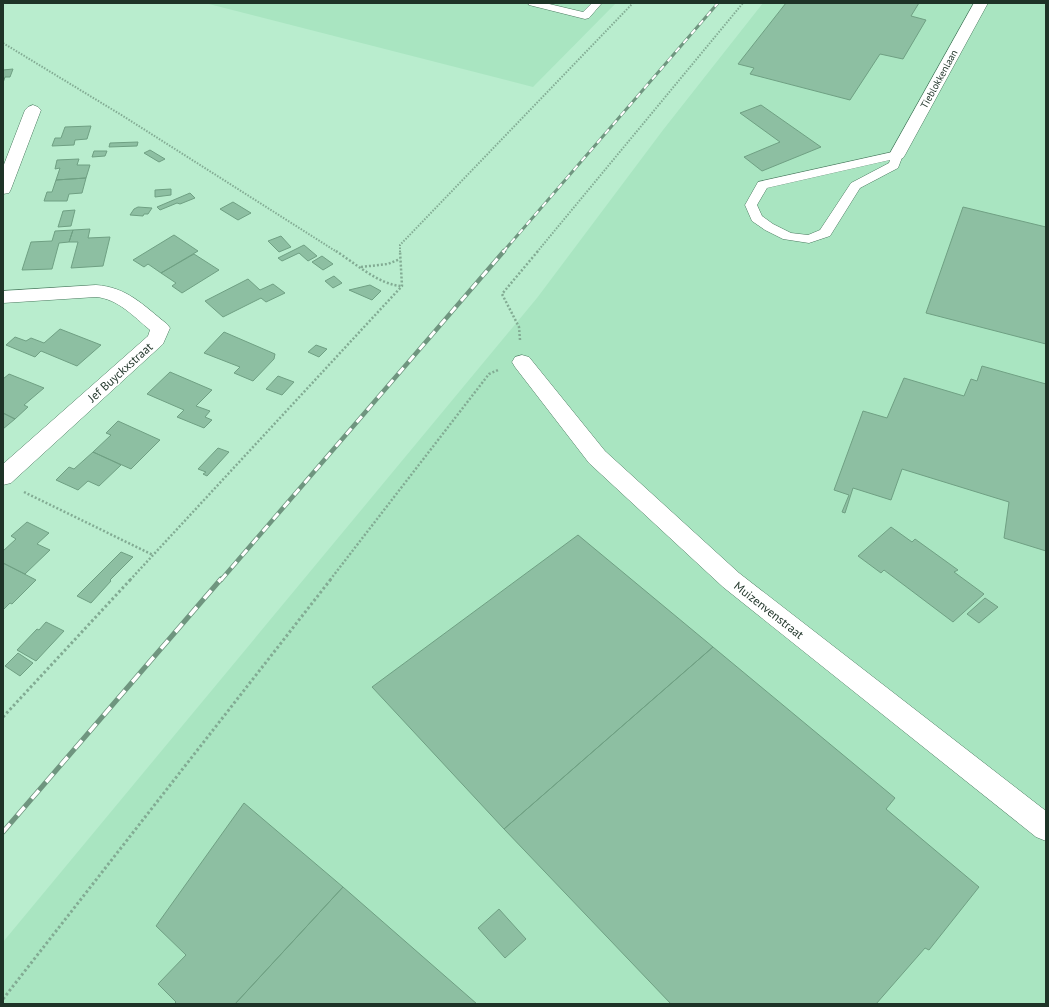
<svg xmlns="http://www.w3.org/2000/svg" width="1049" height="1007" font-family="'PT Sans',sans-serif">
<rect width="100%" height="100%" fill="#b9edce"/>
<path fill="#a9e5c1" d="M205 3H616L533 87Z
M763 3H1046V1004H3V942L537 298 663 130Z"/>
<path fill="#8dbfa2" stroke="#6fa083" d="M786 3H919L911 16 926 20 903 59 880 54 850 100 750 74 754 68 738 64Z
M13 69 10 77H5L3 83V70Z
M761 105 821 147 762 171 744 157 780 142 740 113Z
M91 126 87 139 75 140 74 145 52 146 55 138H61L65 127Z
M138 142 137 146 109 147 110 143Z
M150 150 165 159 159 162 144 153Z
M94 151H107L105 156 92 157Z
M79 159 77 165H90L86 178 56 180 60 168 55 169 57 160Z
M86 178 82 193 69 194 67 201H44L47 192H52L56 180Z
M171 189V195L155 197V190Z
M190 193 195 198 180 204 177 203 160 210 157 207Z
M233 202 251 213 238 220 220 209Z
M138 207 152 208 148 214H144L143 216 130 215 134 209Z
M963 207 1046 227V344L926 313Z
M75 210 71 226 58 227 63 211Z
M90 229 88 238 110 237 103 266 71 268 78 242H69L73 230Z
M73 230 69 242 59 243 52 269 22 270 31 242 52 241 55 231Z
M174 235 198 251 161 273 148 264 144 267 133 260Z
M281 236 291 247 279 252 268 241Z
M304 245 317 256 308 261 299 253 282 261 278 258Z
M194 254 219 270 182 293 172 286 176 283 161 273Z
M322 256 333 264 323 270 312 262Z
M334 276 342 283 333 288 325 281Z
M248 279 260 290 273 284 285 293 266 302 261 298 223 317 205 301Z
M370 285 381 291 372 300 349 290Z
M60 329 101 345 77 366 41 351 35 357 6 345 15 337 26 341 31 338 44 343Z
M224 332 275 354 274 359 253 381 234 373 240 367 204 353Z
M316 345 327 349 319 357 308 352Z
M982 366 1046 384V551L1004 538 1009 502 902 469 891 500 853 488 845 513 842 512 849 495 834 490 863 411 887 418 904 378 964 396 971 379 977 381Z
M170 372 212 390 196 406 210 411 205 417 212 420 204 428 177 417 184 410 147 394Z
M9 374 44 388 24 405 28 407 15 419 3 413V379Z
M278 376 294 382 282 395 266 389Z
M3 413 15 419 3 429Z
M118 421 160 440 131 469 93 452 111 435 106 433Z
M218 448 229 452 207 476 203 474 206 472 198 469Z
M93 452 121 465 99 486 88 481 78 490 56 480 69 467 74 469Z
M27 522 49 533 37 544 50 550 25 574 3 563V551L16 539 11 536Z
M891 527 912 542 915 539 958 570 954 572 984 594 953 622 884 570 881 573 858 556Z
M578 535 713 647 504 829 372 687Z
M121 552 133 557 110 580 111 581 91 603 77 596Z
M3 563 36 580 12 604 10 603 3 610Z
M985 598 998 607 979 623 967 614Z
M46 622 64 631 36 661 17 650 37 629 39 630Z
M713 647 895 798 886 809 979 887 929 950 925 948 876 1004H671L504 829Z
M18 653 33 663 20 676 5 666Z
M244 803 343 887 235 1004H174L176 1002 158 984 186 955 156 926Z
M343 887 477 1004H235Z
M499 909 526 939 505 958 478 928Z"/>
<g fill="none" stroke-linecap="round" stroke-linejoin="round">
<defs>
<path id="service" d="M528 3H545L583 12 592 3H602L589 18 585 19 529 5Z
M897 151 901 152 903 155 898 168 860 188 830 236 809 243 783 239 765 230 752 221 745 205 758 182ZM890 160 889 163 851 183 820 230 808 235 791 233 773 224 762 216 757 205 767 188Z"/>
<path id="minor" d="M974 3H988L905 155 903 158 897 160 891 158 889 155Z
M33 105 38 107 41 110 11 189 9 193 3 194V167L25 110 28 107Z
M96 285C127 287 143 305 167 324L170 328 163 344 11 483 3 485V464L148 336 150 330C133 316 118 299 96 297L3 303V291Z
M522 355 529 357 605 451 739 573 1046 811V841L1036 837 723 587 589 463 515 367 512 362 515 357Z"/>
</defs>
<use href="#service" stroke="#4a7a5f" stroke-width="1"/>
<use href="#minor" stroke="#4a7a5f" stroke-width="1"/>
<path stroke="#82ab93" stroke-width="2" stroke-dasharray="1.5 1.5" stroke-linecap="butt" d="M3 43 123 116 337 252
M400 252V245L633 3
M537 252 743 3"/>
<path stroke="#82ab93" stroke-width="2.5" stroke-dasharray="2 2" stroke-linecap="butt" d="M336 251C353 262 381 286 402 286
M361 267 388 264 400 259
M520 340 519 327 502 294 538 251
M24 492 153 555
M130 580 402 286 400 251
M330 580 489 374 498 370"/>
<path stroke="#82ab93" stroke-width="3" stroke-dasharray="2.5 2.5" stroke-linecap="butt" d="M3 717 131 579
M3 999 331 579"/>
<use href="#service" fill="#fff" fill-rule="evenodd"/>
<use href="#minor" fill="#fff" fill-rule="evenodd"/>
<defs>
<path id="rail-far2" d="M503 252 718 3"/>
<path id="rail-far1" d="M221 580 504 251"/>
<path id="rail" d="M3 832 221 579"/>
</defs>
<use href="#rail-far2" stroke="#6f957f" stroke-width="3"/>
<use href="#rail-far1" stroke="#6f957f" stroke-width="4.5"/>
<use href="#rail" stroke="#6f957f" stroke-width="5"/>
<use href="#rail-far2" stroke="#fff" stroke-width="2" stroke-dasharray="6" stroke-linecap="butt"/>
<use href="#rail-far1" stroke="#fff" stroke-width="3" stroke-dasharray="8" stroke-linecap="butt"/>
<use href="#rail" stroke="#fff" stroke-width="3.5" stroke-dasharray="11" stroke-linecap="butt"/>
</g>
<g text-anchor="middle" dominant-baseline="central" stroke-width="3.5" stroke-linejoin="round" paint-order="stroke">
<g font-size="10" fill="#1e3327" stroke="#fff">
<text transform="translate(939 79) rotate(-61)">Tieblokkenlaan</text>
</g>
<g font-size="12" fill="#1e3327" stroke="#fff">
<text transform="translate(120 372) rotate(-42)">Jef Buyckxstraat</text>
<text transform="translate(769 610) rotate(38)">Muizenvenstraat</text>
</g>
</g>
<rect width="1049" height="1007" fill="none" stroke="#1e3327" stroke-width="8"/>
</svg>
